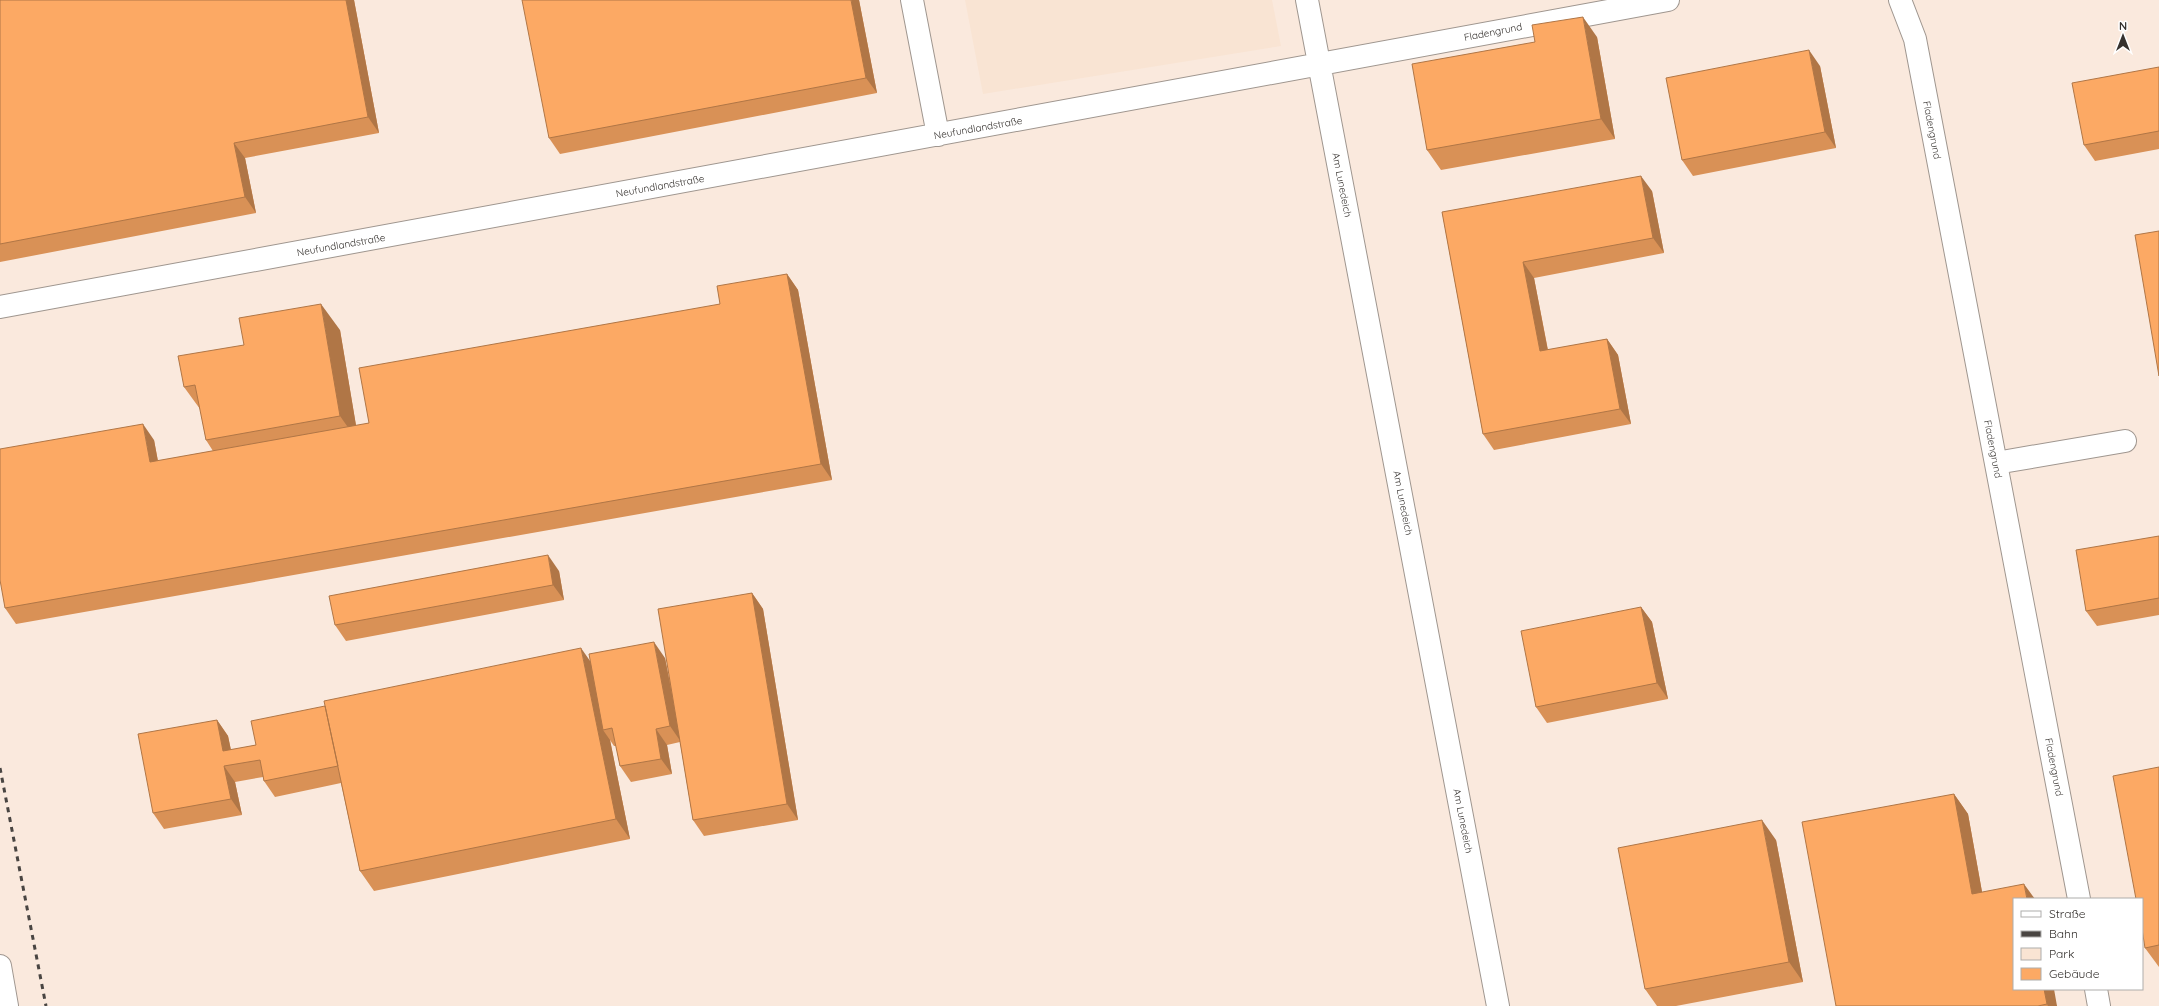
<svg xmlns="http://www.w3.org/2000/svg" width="2159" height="1006" font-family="Quicksand,sans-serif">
<rect width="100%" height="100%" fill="#fef8f4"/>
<path fill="#fae9dd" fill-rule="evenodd" d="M0 0H2159V1006H0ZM2014 899H2142V989H2014Z"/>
<path fill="#f9e4d3" d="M965 0H1272L1281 46 983 94Z"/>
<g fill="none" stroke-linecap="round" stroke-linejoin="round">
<defs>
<path id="minor" d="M912 0 938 135
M1307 0 1498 1006
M1900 0 1915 39 2079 899
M0 307 1668 0
M1996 463 2125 441
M0 966 7 1006
M2096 989 2099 1006"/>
</defs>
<use href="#minor" stroke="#9f968f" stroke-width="24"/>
<use href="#minor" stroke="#fff" stroke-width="22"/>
<path stroke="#494542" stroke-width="3" stroke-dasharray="5 5" stroke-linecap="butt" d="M0 768 46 1006"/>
</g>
<path fill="#d99156" d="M0 0H354L379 133 245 158 256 213 0 262Z
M859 0 877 93 560 154 549 138Z
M1597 37 1615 139 1441 170 1427 150Z
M1820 66 1836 148 1693 176 1682 160Z
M2159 67V149L2095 161 2084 145Z
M1652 191 1664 253 1534 278 1548 350 1607 339 1618 355 1631 424 1494 450 1483 434 1442 212Z
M787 274 798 290 832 480 16 624 5 608 154 440 158 461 213 451 206 440 200 409 184 387 340 330 356 426 369 423 720 304Z
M2159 536V615L2097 626 2086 611Z
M559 571 564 600 346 641 335 625Z
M752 593 763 609 798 820 704 836 693 820 680 742 667 745 672 774 631 782 620 766 616 746H614L610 740 630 839 374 891 360 871 341 783 275 797 264 781 263 777 235 782 242 815 164 829 153 813 217 720 228 736 231 750 256 745 591 662 665 658 669 678Z
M1641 607 1652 622 1668 699 1547 723 1536 707Z
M2159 767V967L2145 948Z
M1954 794 1968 814 1982 892 2057 1006H1836Z
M1776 840 1803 982 1676 1006H1657L1645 989Z"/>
<path fill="#b07646" d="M346 0H354L379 133 368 117Z
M851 0H859L877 93 866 78Z
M1583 17 1597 37 1615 139 1601 119Z
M1809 50 1820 66 1836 148 1825 132Z
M234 143 245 158 256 213 245 197Z
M1641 176 1652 191 1664 253 1653 238Z
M1523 262 1534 278 1551 367 1540 351Z
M787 274 798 290 832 480 821 464Z
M321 304 340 330 359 443 340 416Z
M1607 339 1618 355 1631 424 1620 409Z
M143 424 154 440 161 478 150 462Z
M548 555 559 571 564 600 553 585Z
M752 593 763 609 798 820 787 804Z
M1641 607 1652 622 1668 699 1657 683Z
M654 642 665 658 681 742 670 726Z
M581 648 595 668 603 730 610 740 630 839 616 819Z
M217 720 228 736 234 765 223 751Z
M656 729 667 745 672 774 661 759Z
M224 766 235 782 242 815 231 799Z
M1954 794 1968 814 1986 914 1972 894Z
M1762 820 1776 840 1803 982 1789 962Z
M2024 884 2035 899H2027Z
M2044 989H2054L2057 1006H2048L2047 1004Z"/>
<path fill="#fca964" stroke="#b07646" d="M0 0H346L368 117 234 143 245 197 0 244Z
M522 0H851L866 78 549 138Z
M1583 17 1601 119 1427 150 1412 64 1535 42 1532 25Z
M1809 50 1825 132 1682 160 1666 78Z
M2159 67V131L2084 145 2072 83Z
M1641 176 1653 238 1523 262 1540 351 1607 339 1620 409 1483 434 1442 212Z
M2159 231V376L2135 235Z
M787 274 821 464 5 608 0 580V449L143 424 150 462 369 423 359 368 720 304 717 286Z
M321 304 340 416 206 440 195 385 184 387 178 356 244 345 239 318Z
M2159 536V598L2086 611 2076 550Z
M548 555 553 585 335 625 329 596Z
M752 593 787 804 693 820 658 609Z
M1641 607 1657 683 1536 707 1521 631Z
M654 642 670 726 656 729 661 759 620 766 612 728 603 730 589 654Z
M581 648 616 819 360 871 324 701Z
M325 706 338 766 264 781 260 760 224 766 231 799 153 813 138 734 217 720 223 751 256 745 251 721Z
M2159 767V945L2145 948 2142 929V899H2136L2113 776Z
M1954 794 1972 894 2024 884 2027 899H2014V989H2044L2047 1004 2038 1006H1836L1802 822Z
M1762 820 1789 962 1645 989 1618 848Z"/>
<g text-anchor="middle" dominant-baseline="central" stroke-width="3" stroke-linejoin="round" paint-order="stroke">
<g font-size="10" fill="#35312e" stroke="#fff">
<text transform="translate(1493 32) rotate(-11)">Fladengrund</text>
<text transform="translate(978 128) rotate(-10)">Neufundlandstraße</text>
<text transform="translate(1932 130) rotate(79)">Fladengrund</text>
<text transform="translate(1342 185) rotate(79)">Am Lunedeich</text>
<text transform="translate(660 186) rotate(-10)">Neufundlandstraße</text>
<text transform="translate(341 245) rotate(-10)">Neufundlandstraße</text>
<text transform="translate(1993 449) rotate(79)">Fladengrund</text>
<text transform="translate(1403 503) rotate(79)">Am Lunedeich</text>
<text transform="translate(2054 767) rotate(79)">Fladengrund</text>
<text transform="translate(1463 821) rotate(79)">Am Lunedeich</text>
</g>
</g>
<rect x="2013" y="898" width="130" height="92" fill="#ffffff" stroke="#aeadab"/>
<rect x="2021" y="911" width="20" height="6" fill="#ffffff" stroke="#aeadab"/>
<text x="2049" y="918" font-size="12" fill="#35312e">Straße</text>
<rect x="2021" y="931" width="20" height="6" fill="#494542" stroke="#aeadab"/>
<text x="2049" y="938" font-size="12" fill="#35312e">Bahn</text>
<rect x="2021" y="948" width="20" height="12" fill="#f9e4d3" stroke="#aeadab"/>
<text x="2049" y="958" font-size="12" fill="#35312e">Park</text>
<rect x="2021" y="968" width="20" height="12" fill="#fca964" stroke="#aeadab"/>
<text x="2049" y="978" font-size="12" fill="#35312e">Gebäude</text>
<g transform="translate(2123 36)" stroke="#ffffff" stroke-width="3" paint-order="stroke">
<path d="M0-3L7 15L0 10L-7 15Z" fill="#35312e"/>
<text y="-6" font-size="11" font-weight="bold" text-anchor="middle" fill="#35312e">N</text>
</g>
</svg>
